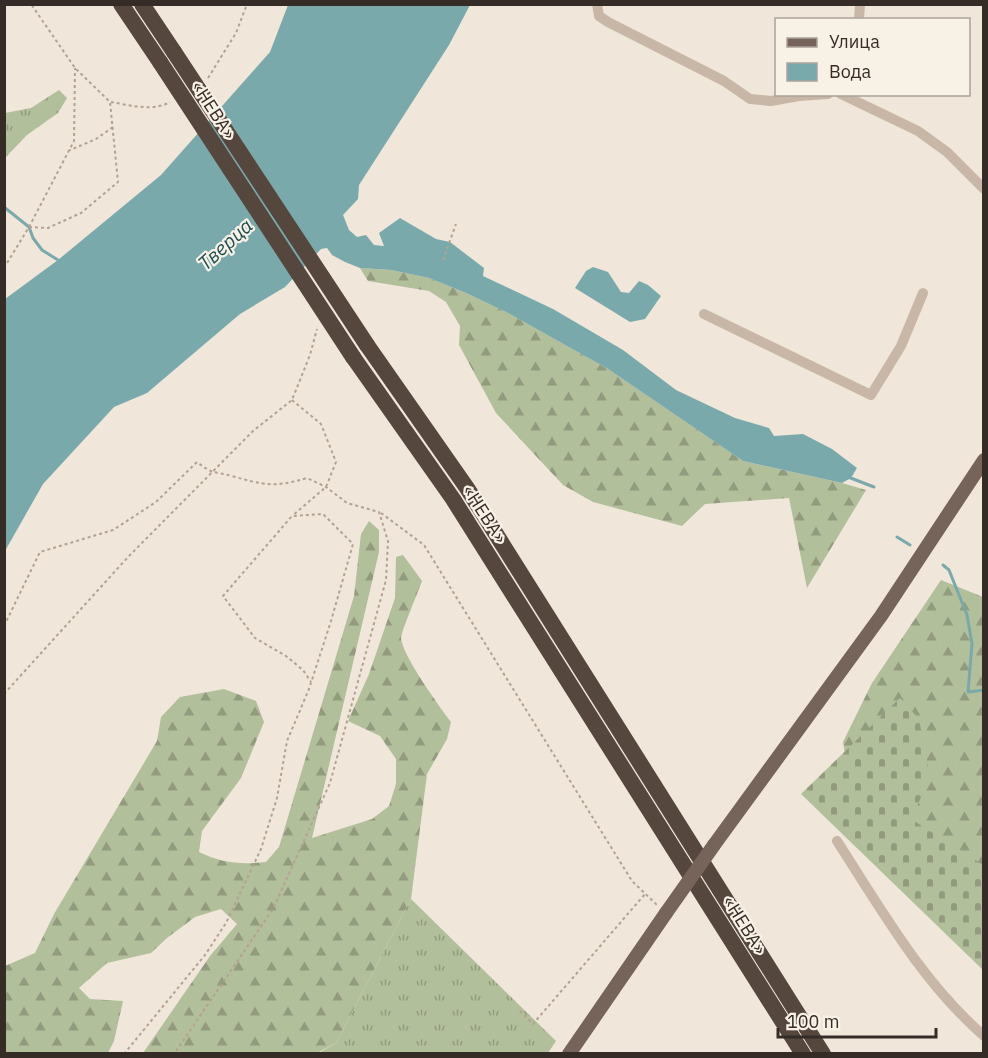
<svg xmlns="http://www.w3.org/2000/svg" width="988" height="1058" font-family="'IBM Plex Sans',sans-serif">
<defs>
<pattern id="grass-tufts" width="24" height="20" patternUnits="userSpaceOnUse" patternTransform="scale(1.5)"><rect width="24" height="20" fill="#b2bf9b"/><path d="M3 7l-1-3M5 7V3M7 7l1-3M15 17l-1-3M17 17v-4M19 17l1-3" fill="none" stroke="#929b7e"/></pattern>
<pattern id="forest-firs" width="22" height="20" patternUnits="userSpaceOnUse" patternTransform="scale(1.5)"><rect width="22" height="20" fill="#b2bf9b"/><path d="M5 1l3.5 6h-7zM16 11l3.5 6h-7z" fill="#929b7e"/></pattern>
<pattern id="cemetery-stones" width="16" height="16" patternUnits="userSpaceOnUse" patternTransform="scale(1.5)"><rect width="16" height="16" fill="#b2bf9b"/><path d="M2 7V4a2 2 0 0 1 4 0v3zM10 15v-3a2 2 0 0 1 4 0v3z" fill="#929b7e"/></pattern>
</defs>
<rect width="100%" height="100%" fill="#f0e7da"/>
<path fill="url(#grass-tufts)" d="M59 90 67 98 58 113 27 135 5 158V113L31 108Z
M411 899 556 1041 548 1053 317 1054 336 1043Z"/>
<path fill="url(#forest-firs)" d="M360 268 391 270 429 278 466 293 506 312 608 369 743 461 842 483 866 490 807 588 789 498 705 504 682 526 593 502 563 485 496 413 459 345 460 326 446 302 429 291 368 281Z
M369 521 379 530V552L312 838 372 819 389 806 396 784V759L380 736 348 721 369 674 395 598 396 557 403 555 422 581C419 590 401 632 401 638 402 655 439 706 451 722L447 739 427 774 411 899 336 1043 317 1053H143L210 956 237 924 221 909 195 917 167 938 151 953 107 963 79 988 90 999 123 1001 114 1041 108 1053H5V966L35 953 54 914 157 741 161 717 180 697 224 689 256 701 264 722 241 778 202 831 199 852C222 863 240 865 266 862L279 847 354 596 361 534Z
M941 580 983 597V939L850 785 843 742 872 683Z"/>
<path fill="url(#cemetery-stones)" d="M900 698 919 719 930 778 911 819 983 865V970L801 794Z"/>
<path fill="#7aa9ac" d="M288 5H470L449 45 359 185 358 199 343 215 349 230 357 237 366 235 374 245 384 246 379 233 400 218 436 239 450 242 484 268 483 276 553 309 623 350 676 390 735 418 769 428 774 436 803 434 832 449 857 468 851 478 842 483 743 461 608 369 506 312 466 293 429 278 391 270 360 268 345 262 332 255 327 248 321 249 285 287 240 314 147 393 114 407 43 484 5 551V299L58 260 161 175 270 52Z
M593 267 608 272 621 292 629 293 639 281 648 285 661 296 645 319 630 322 575 288 586 271Z"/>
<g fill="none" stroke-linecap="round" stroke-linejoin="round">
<path stroke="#7aa9ac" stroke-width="3" d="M4 207 29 227 33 238 42 250 58 260
M848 477 874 487
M897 537 910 545
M943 565 949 570 967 615 972 644 968 692 984 690"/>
<path stroke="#b4a191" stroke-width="2" stroke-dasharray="3 3" stroke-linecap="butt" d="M208 78 236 33 247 4
M111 102C129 105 153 112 170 102
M68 151 96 139 113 127
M29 227 48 228 81 213 118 182 110 102 75 68 31 4
M443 260 456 224
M4 268 29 227 74 141 75 68
M292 400 321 424 336 462 326 487 292 516
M381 513 424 545 632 881 657 905
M4 626 40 552 113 530 156 502 197 462C214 475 213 471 232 476 264 485 273 488 307 478L326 487 347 503 379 512 388 541 386 580 330 783 273 909 174 1054
M4 694 128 557 253 431 292 400 310 355 317 329
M520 1011 533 1024 645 894
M124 1054 205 955 226 923 261 849 277 798 287 741 309 689 331 621 353 544 323 514 292 516 223 596 255 638 286 656 303 670 311 682"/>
<path stroke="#c8b7a7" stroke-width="10" d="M597 4 599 16 608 22 724 81 750 99 771 101 799 96 828 94
M859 20 860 4
M841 94 918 131 947 152 984 189
M704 314 871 395 901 346 923 293
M837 841C881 909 922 982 984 1036"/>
<path stroke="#766359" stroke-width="14" d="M714 845 881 616 984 460
M569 1054 666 913"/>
<path stroke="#55463e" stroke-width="16" d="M121 4 160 62
M142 4 174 52
M367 345 467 488 823 1054
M353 357 453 499 803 1054"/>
<path stroke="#766359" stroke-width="14" d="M666 913 714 845"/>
<path stroke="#55463e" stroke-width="16" d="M174 52 367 345
M160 62 353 357"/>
</g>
<g text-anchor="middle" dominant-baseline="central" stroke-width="4.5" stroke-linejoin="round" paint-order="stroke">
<g font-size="18" fill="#352c27" stroke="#f8f1e6">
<text transform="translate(214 110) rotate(57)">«НЕВА»</text>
<text transform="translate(485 514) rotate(57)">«НЕВА»</text>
<text transform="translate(745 925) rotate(58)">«НЕВА»</text>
</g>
<g font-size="20" font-style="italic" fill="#1e4f54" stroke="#f8f1e6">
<text transform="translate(225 244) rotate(-42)">Тверца</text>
</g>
</g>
<rect width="988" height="1058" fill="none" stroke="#352c27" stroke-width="12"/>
<rect x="775" y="18" width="195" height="78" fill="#f8f1e6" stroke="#aaa29a" stroke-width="1.5"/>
<rect x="787" y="38" width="30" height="9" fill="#766359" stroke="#aaa29a" stroke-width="1.5"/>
<text x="829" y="48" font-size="18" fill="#352c27">Улица</text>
<rect x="787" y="63" width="30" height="18" fill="#7aa9ac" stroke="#aaa29a" stroke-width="1.5"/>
<text x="829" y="78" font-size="18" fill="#352c27">Вода</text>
<path d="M778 1028v9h158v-9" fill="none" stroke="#352c27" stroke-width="3"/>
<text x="787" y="1028" font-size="18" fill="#352c27" stroke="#f8f1e6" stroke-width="4.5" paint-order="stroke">100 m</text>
</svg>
